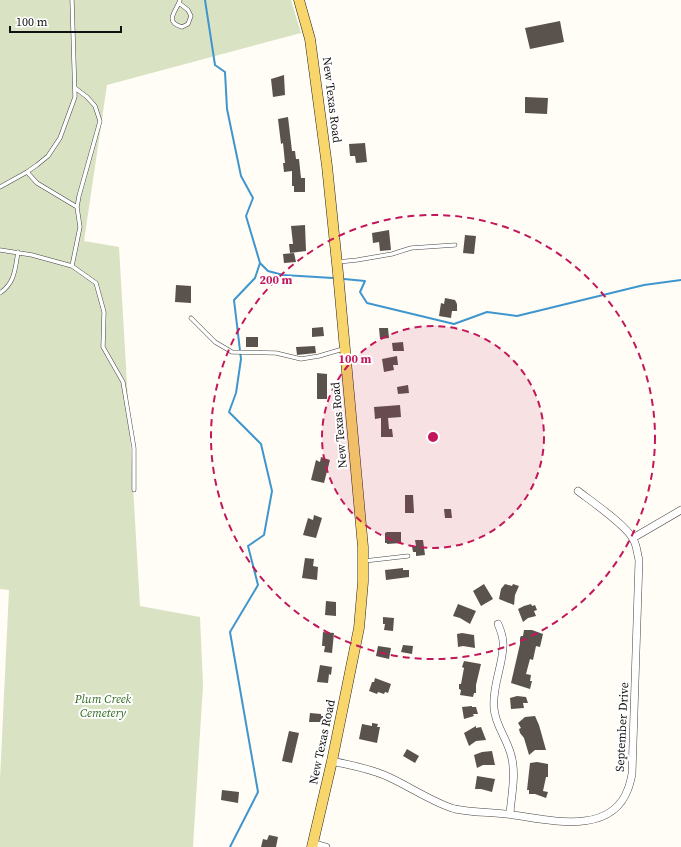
<svg xmlns="http://www.w3.org/2000/svg" width="681" height="847" font-family="'Source Serif 4',serif">
<rect width="100%" height="100%" fill="#fffdf5"/>
<path fill="#d9e3c4" d="M0 0H291L301 33 107 85 84 241 119 247 140 606 200 617 203 685 193 847H0V779L9 590 0 589Z"/>
<g fill="none" stroke-linecap="round" stroke-linejoin="round">
<path stroke="#3f96cf" stroke-width="2" d="M205 0 215 65 225 72 227 109 241 176 253 198 246 216 260 263 268 271 283 275 333 278
M344 279 365 281 360 292 367 303 454 324 487 312 517 316 644 285 681 280
M230 847 258 792 230 632 258 585 248 546 264 535 272 491 261 444 229 412 236 393 241 359 234 300 255 278 260 263"/>
</g>
<path fill="#5a524d" d="M560 21 564 42 530 49 525 28Z
M284 75 285 95 273 97 271 79Z
M525 97 548 98 547 114 525 113Z
M288 117 292 151H295L296 159H299L301 178H305V192H294V186H292V171L284 172 283 163H285L283 143 281 144 278 119Z
M365 143 367 162 356 163 355 156H350L349 144Z
M305 225 306 251 290 253 289 244H293L291 226Z
M389 230 391 250 380 251 379 242 373 243 372 233Z
M465 235 476 236 474 254 463 253Z
M294 253 296 262 284 263 283 254Z
M176 285 191 286V303L175 302Z
M445 298 455 300 457 304V311H452L451 318 439 316 441 303 444 304Z
M323 327 324 336 312 337V328Z
M379 328H388L389 338 380 339Z
M246 337H258V347H246Z
M403 342 404 351H393L392 343Z
M315 346 316 353 297 355 296 347Z
M397 356 398 365H393L394 370 384 372 382 359Z
M317 373 327 374V399H317Z
M408 385 409 393 398 394 397 387Z
M400 405 401 417 388 418 389 429H392L393 437H381V418L375 419 374 407Z
M321 457 330 460 324 483 311 480 316 460 320 462Z
M405 495H413L414 513H405Z
M444 509H451L452 518H445Z
M314 515 322 518 316 538 303 535 308 518 313 520Z
M387 532H401V543L387 544V543H385V533Z
M415 540H423L425 555 416 556V552H413L412 546H416Z
M305 558 314 559 313 566 318 567 317 580 302 578Z
M403 568V570H409V577L386 580 385 570Z
M484 584 493 599 481 606 473 591Z
M505 584 512 586 513 584 519 586 515 595 514 605 499 599 501 589Z
M326 601 336 602V616L325 615Z
M458 604 476 611 470 624 460 618 453 616Z
M531 604 532 606 535 605 537 610 534 611 536 616 528 618 523 622 518 609 524 606Z
M383 617 394 618 393 631 384 630 385 624H383Z
M524 630H532L543 634 540 647 536 646 533 660 530 659 526 674 531 675 530 681H532L530 689 511 683 520 644V638L521 636H523Z
M323 632 334 633 332 653 324 652 325 646H322Z
M462 633 474 635 475 648 463 646 458 647 457 634Z
M403 645 413 646 412 654 401 652Z
M378 646 391 648 389 659 376 656Z
M464 661 481 664 476 685V693H474L473 697 460 695 461 690 459 689V684H461L464 668 462 667Z
M320 665 332 667 331 675 329 674 328 683 317 682Z
M375 678 391 684 388 693 385 692 384 694 378 692 377 694 369 691 372 682H374Z
M517 696 526 697 528 703H523L524 708 511 709 510 698Z
M472 706V707H476L478 714H473L474 716 464 719 462 707Z
M310 713 321 714V716H323V722H309Z
M535 716 539 725 546 750H535L529 755 524 738 520 733 519 729 521 728 518 723 525 717Z
M372 723 378 724 377 727H380L377 743 359 739 362 724 372 726Z
M476 726V728L481 727 486 740 476 741 469 746 464 733Z
M289 731 299 733 292 763 282 761Z
M407 749 419 756 415 763 403 756Z
M492 751 495 765H483L477 768 474 755 482 752Z
M537 762 548 764V777H546L543 791 548 792 546 798 535 794H529V790H527L530 763Z
M477 776 495 779 492 792 481 789H475Z
M222 790 239 792 238 803 221 800Z
M269 835 278 837 276 847H261L263 839 267 840Z"/>
<g fill="none" stroke-linecap="round" stroke-linejoin="round">
<defs>
<path id="service" d="M179 3 188 10 191 16 188 24 182 27C163 22 177 10 180 0
M27 172 37 183 77 207
M0 187 27 172 37 165 48 156 60 138 75 97 72 0
M0 250 32 255 72 266 96 283 104 312 103 347 123 382 134 448V490
M338 262 357 260 392 254 411 248 455 245
M72 266 80 227 77 207 79 196 100 121 95 106 87 97 75 88
M0 293C15 283 15 269 18 252
M191 318 215 342 232 352 276 353 301 359 319 356 343 349
M364 561 408 556"/>
<path id="minor" d="M633 538 681 510
M498 624C501 631 504 639 503 647 502 668 492 687 494 708 495 726 509 741 512 759 516 777 511 797 510 814
M332 761C349 765 368 768 384 775 406 784 433 803 455 809 474 813 494 812 513 815 550 820 611 836 628 789 630 784 631 779 632 774L639 560C637 553 637 545 633 539 626 525 591 501 578 491
M312 843 326 847"/>
<path id="primary" d="M299 0 310 39 327 166 338 273 363 547V582L359 628 332 761 312 847"/>
</defs>
<use href="#service" stroke="#444" stroke-width="4.5"/>
<use href="#minor" stroke="#444" stroke-width="8"/>
<use href="#primary" stroke="#222" stroke-width="11"/>
<use href="#service" stroke="#fff" stroke-width="3.5"/>
<use href="#minor" stroke="#fff" stroke-width="7"/>
<use href="#primary" stroke="#f9d66b" stroke-width="10"/>
</g>
<circle cx="433" cy="437" r="111" fill="#c2185b" fill-opacity=".12"/>
<g fill="none" stroke="#c2185b" stroke-width="2" stroke-dasharray="7 5">
<circle cx="433" cy="437" r="111"/>
<circle cx="433" cy="437" r="222"/>
</g>
<g text-anchor="middle" dominant-baseline="central" stroke-width="4" stroke-linejoin="round" paint-order="stroke">
<g font-size="12" fill="#111" stroke="#fff">
<text transform="translate(332 100) rotate(83)">New Texas Road</text>
<text transform="translate(339 425) rotate(-95)">New Texas Road</text>
<text transform="translate(622 727) rotate(-87)">September Drive</text>
<text transform="translate(322 742) rotate(-78)">New Texas Road</text>
</g>
<g font-size="12" font-style="italic" fill="#2f6b1f" stroke="#fff">
<text x="103" y="699">Plum Creek<tspan x="103" dy="14">Cemetery</tspan></text>
</g>
</g>
<circle cx="433" cy="437" r="6" fill="#c2185b" stroke="#fff" stroke-width="2"/>
<g font-size="12" text-anchor="middle" font-weight="bold" fill="#c2185b" stroke="#fff" stroke-width="4" stroke-linejoin="round" paint-order="stroke">
<text x="276" y="284">200 m</text>
<text x="355" y="363">100 m</text>
</g>
<path d="M10 26v6h111v-6" fill="none" stroke="#111111" stroke-width="2"/>
<text x="16" y="26" font-size="12" fill="#111111" stroke="#ffffff" stroke-width="3" paint-order="stroke">100 m</text>
</svg>
